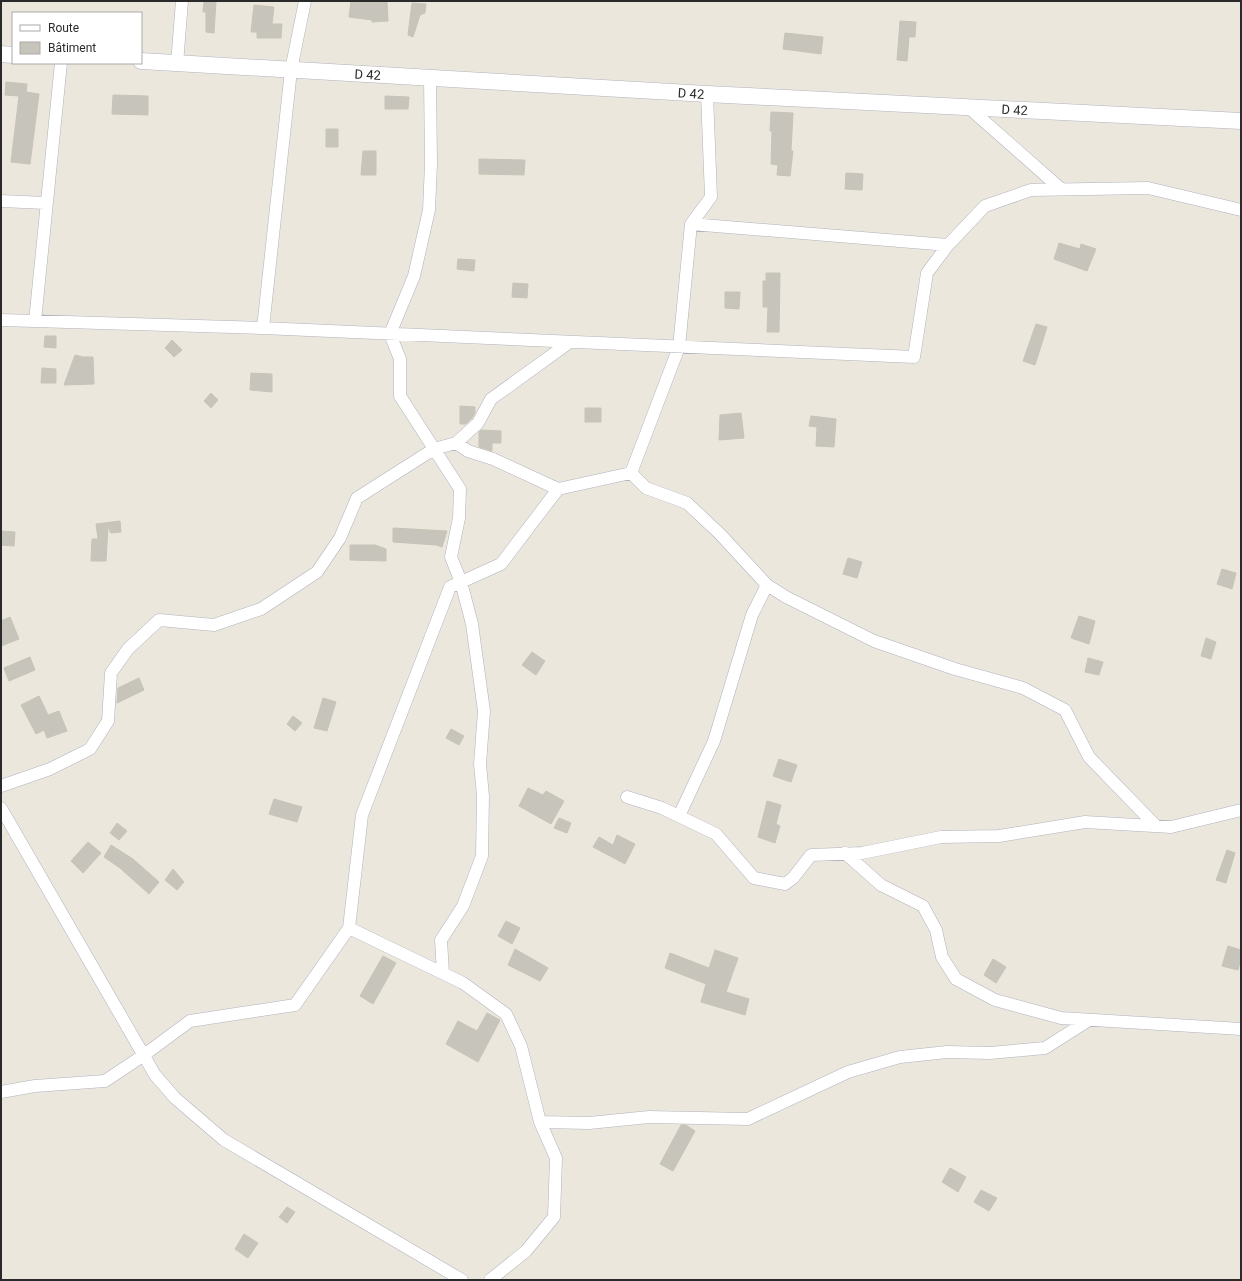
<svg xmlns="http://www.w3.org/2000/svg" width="1242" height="1281" font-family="Roboto,sans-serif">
<rect width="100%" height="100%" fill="#ece7dd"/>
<path fill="#c7c5bb" stroke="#c8c3b6" d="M204 1H216L214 33 206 32V12H203Z
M351 1 387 2 388 21 372 22V20L349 17Z
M412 3 426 4 425 13 420 15 413 37 408 35Z
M254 5 274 7 272 24H282L281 38H257V32H251Z
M900 21 916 22 915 37H909L907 61 897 60Z
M785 33 823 37 821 54 783 49Z
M6 82 27 84 26 92 39 94 30 164 11 162 19 96 5 95Z
M113 95 148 96V115L112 114Z
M385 96 409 97 408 109H385Z
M771 112 793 113 791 151H793L790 176 777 175 778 165 771 164 772 131H770Z
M326 129H338V147H326Z
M363 151H376V175H361Z
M479 159 525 160 524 175 479 174Z
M846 173 863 174 862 190 845 189Z
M1059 243 1080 249 1081 244 1096 249 1087 271 1054 259Z
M458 259 475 260 474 271 457 269Z
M766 273H780L779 332H767L768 307H763V281H766Z
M513 283 528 284 527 298 512 297Z
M725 292H740L739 309 725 308Z
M1036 324 1047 327 1035 365 1023 361Z
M45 336H56V348L44 347Z
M172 340 182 350 174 357 165 348Z
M75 355 83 357H93L94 384 64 385Z
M42 368 56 369V383H41Z
M251 373 272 374V392L250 390Z
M211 393 218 400 211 408 204 401Z
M460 406 475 407V413L472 418 466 424H460Z
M585 408H601V422H585Z
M741 413 744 438 719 440 720 415Z
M811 416 836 419 834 447 816 446 817 427 809 426Z
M481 430 501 431V443H492V451L479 447V432Z
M120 521 121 532 111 533 108 527 106 561H91L92 539H98L96 524Z
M393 528 447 531 442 547 436 545 393 542Z
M1 531 15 532 14 546 1 545Z
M350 545H375L386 549V561L350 560Z
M848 558 862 562 857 578 843 574Z
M1222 569 1236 573 1232 589 1217 584Z
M1079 616 1095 621 1089 644 1071 638Z
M10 617 19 639 1 646V621Z
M1206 638 1216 642 1211 659 1201 656Z
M532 652 545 661 536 675 522 665Z
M30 657 35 670 9 681 4 668Z
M1088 658 1103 662 1099 675 1085 672Z
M139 678 144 690 117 703 118 688Z
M39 696 48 715 59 711 67 731 47 738 44 730 36 734 21 705Z
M323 698 336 702 327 731 314 728Z
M293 716 302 723 295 731 287 724Z
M451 729 464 736 459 745 446 738Z
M779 759 797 765 791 782 773 776Z
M528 788 543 795 546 791 564 801 551 824 519 806Z
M274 799 302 807 297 822 269 814Z
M767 801 781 805 776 824 780 826 775 843 758 837Z
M559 818 571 823 567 833 554 828Z
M117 823 127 831 119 840 110 833Z
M617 835 635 844 625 864 593 847 599 837 613 845Z
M88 842 101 853 83 873 71 861Z
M111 845 133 859 159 882 149 894 120 868 104 857Z
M1227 850 1235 853 1226 883 1216 880Z
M173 869 184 882 177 890 165 880Z
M506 921 520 928 512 944 498 936Z
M1228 946 1241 950V959L1238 970 1222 966Z
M515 949 548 968 540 981 508 965Z
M715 950 738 958 726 992 749 999 745 1015 701 1002 706 984 665 968 670 953 709 968Z
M383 956 396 963 373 1004 360 996Z
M993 959 1006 967 996 983 984 975Z
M487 1013 500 1020 478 1062 446 1044 458 1021 477 1031Z
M681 1125H686L695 1131 673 1171 660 1164Z
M950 1168 966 1177 958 1192 942 1182Z
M981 1190 997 1198 989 1211 974 1202Z
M287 1207 295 1212 287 1223 279 1217Z
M244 1234 258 1243 248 1258 235 1249Z"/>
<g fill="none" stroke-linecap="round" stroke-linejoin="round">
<defs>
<path id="street" d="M177 64 182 1
M430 78 431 164 429 210 414 276 390 334 400 359V396L460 489 459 518 451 557 461 582 472 624 484 711 480 764 483 796 482 856 463 906 441 940 443 973
M968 107 1061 189
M1 201 46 203
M691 224 948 245
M1 320 263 328 914 357 927 273 948 245 985 206 1031 190 1148 188 1241 210
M35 321 61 63
M263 328 291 70 305 1
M456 443 468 451 493 459 558 489
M631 473 646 488 687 503 720 534 767 585 786 597 874 641 955 669 1023 688 1065 710 1089 757 1156 826
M1 786 50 769 90 749 108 721 111 673 128 649 159 620 214 625 261 609 317 572 340 538 357 498 434 449 456 443 478 423 491 399 570 342
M627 797 662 808 716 834 754 878 785 884 793 878 811 855 862 853 941 837 999 836 1085 822 1171 827 1241 810
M1 808 155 1075 175 1098 224 1140 462 1280
M679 816 714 741 752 615 767 585
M845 853 881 885 923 906 936 930 942 957 956 979 995 1000 1061 1018 1241 1029
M349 928 463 983 506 1014 521 1046 540 1122 556 1158 554 1217 526 1251 490 1280
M1 1092 35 1086 105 1081 144 1055 190 1021 295 1005 349 928 362 815 450 587 501 564 558 489 631 473 679 347 691 224 711 197 707 94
M540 1122 589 1123 649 1117 748 1119 848 1072 900 1057 947 1052 990 1053 1045 1048 1089 1020"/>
<g id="secondary">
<path d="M1 54 13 55"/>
<path id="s1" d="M141 61 707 94 1241 121"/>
</g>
</defs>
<use href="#street" stroke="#b0b2be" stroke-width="13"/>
<use href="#secondary" stroke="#b0b2be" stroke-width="17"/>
<use href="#street" stroke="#fff" stroke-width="12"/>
<use href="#secondary" stroke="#fff" stroke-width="16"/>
</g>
<g text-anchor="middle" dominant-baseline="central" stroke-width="3" stroke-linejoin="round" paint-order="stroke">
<g font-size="13" fill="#2a2a2a" stroke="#fff">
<text stroke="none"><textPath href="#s1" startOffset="227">D 42</textPath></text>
<text stroke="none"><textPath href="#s1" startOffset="551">D 42</textPath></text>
<text stroke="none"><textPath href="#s1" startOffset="875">D 42</textPath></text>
</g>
</g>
<rect width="1242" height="1281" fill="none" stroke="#2a2a2a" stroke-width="4"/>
<rect x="12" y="12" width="130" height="52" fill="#ffffff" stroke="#aaaaaa"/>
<rect x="20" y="25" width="20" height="6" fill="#ffffff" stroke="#aaaaaa"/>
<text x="48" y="32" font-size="12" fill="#2a2a2a">Route</text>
<rect x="20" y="42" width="20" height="12" fill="#c7c5bb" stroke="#aaaaaa"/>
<text x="48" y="52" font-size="12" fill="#2a2a2a">Bâtiment</text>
</svg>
